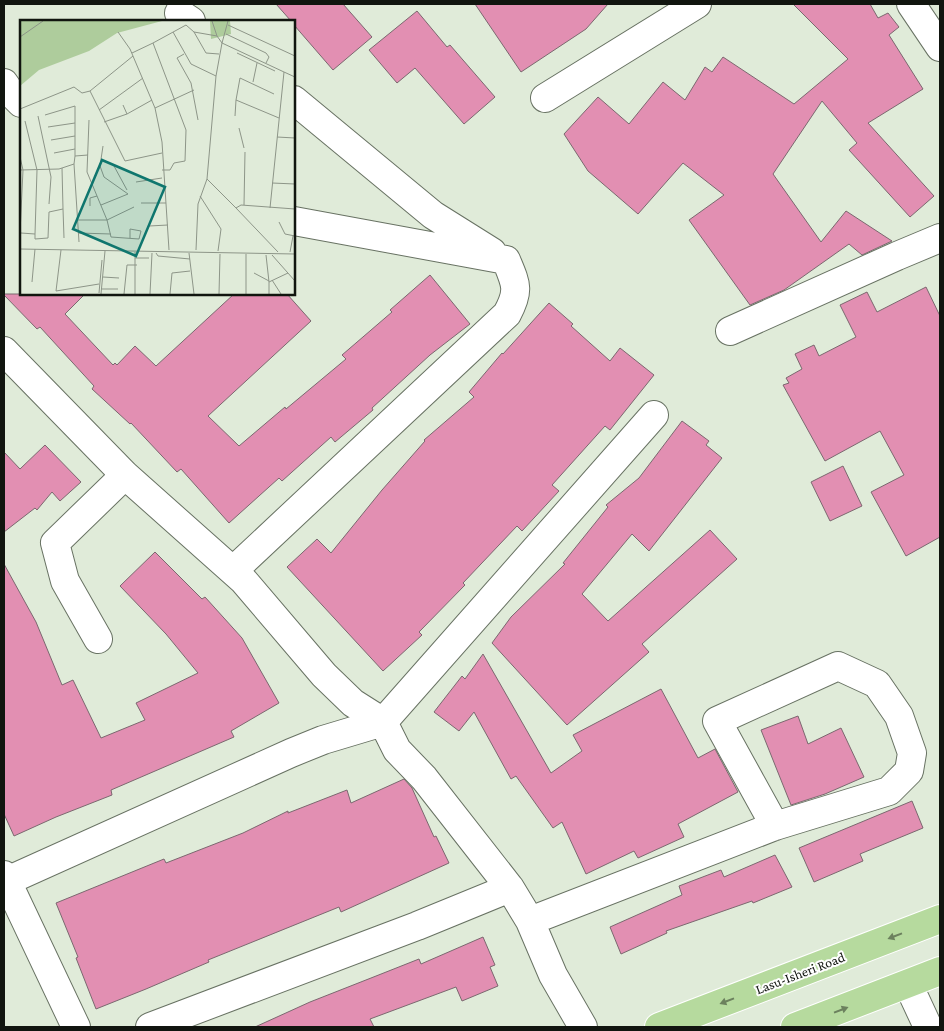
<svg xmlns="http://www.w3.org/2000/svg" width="944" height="1031" font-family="'Crimson Pro',serif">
<rect width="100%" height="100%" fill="#e0ebd9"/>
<path fill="#e28fb2" stroke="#7b686f" d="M276 4H343L372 37 333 70 294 25V21H291Z
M475 4H608L586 29 521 72Z
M793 4H870L878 18 888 13 899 27 889 35 923 89 868 123 934 196 910 217 849 150 857 143 822 101 773 174 821 242 846 211 892 241 862 255 849 244 784 290 750 305 689 220 724 195 683 163 638 214 588 171 564 134 598 97 629 124 663 82 685 100 705 67 712 72 723 57 794 104 848 59Z
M417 11 447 47 450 45 495 97 464 124 415 68 397 83 369 50Z
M430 275 470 324 430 355 372 408 373 410 335 442 331 437 282 481 279 478 229 523 181 469 177 472 131 423 130 424 92 389 94 386 40 327 37 329 4 295V294H85L65 314 113 365 115 363 117 365 135 346 156 366 234 294H287L311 321 208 416 239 446 285 407 286 409 346 359 342 355 392 312 390 310Z
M926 287 940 316V537L906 556 871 492 904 475 880 431 825 461 783 385 789 383 786 378 802 369 795 354 814 345 819 356 856 337 840 305 867 292 877 312Z
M549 303 573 324 571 326 610 361 620 348 654 375 610 430 605 426 552 485 559 491 522 531 517 526 463 583 465 585 419 632 422 635 383 671 287 567 317 539 331 553 382 490 425 441 424 440 474 397 469 392 502 353 503 354Z
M682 421 709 441 706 445 722 458 649 551 632 534 582 594 608 621 710 530 737 559 642 644 649 652 567 725 492 643 511 617 565 564 563 563 608 507 606 505 639 478Z
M45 445 81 482 60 501 52 492 37 510 35 508 4 532V452L20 469Z
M843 466 862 506 830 521 811 482Z
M155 552 202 599 205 597 242 638 279 703 231 731 234 737 111 790 112 795 56 817 14 836 4 814V564L36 622 62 685 73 680 101 738 145 720 136 703 198 673 166 634 120 586Z
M483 654 551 773 582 751 573 735 661 689 698 758 715 749 738 792 678 824 684 837 638 858 634 851 586 874 562 822 553 828 516 776 511 779 474 712 459 731 434 712 462 676 465 679Z
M798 716 808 744 841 728 864 777 825 794 791 805 761 730Z
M404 779 412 788 434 837 436 836 449 863 341 912 339 907 208 960 209 962 146 989 96 1009 76 958 78 957 56 903 164 859 166 863 243 833 288 811V813L347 790 351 803Z
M912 801 923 828 860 854 863 861 814 882 799 848Z
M775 855 792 887 753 903 752 901 666 931 667 933 621 954 610 927 682 895 679 886 721 870 724 877Z
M483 937 495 965 490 967 498 986 462 1001 456 987 370 1019 374 1027H255L310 1002 371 978 419 959 421 964Z"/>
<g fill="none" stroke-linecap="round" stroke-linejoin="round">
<defs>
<path id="minor" d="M911 4 940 47
M179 13 191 21
M4 83 11 93 21 103
M545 98 697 4
M294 100 433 215 492 252
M730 331 897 256 940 238
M4 351 125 475 243 580 324 675 353 703 383 722
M654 415 383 722 397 750 424 778 510 888 530 921 775 826 889 791 909 771 912 753 899 716 877 684 838 666 717 721 775 826
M235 572 237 567 507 314C520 290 516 284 506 260L294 221
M98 639 65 581 55 543 125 475
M4 875 76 1027
M7 881 291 753 323 740 383 722
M530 921 553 975 583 1027
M908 984 928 1027
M150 1027 417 926 510 888"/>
<path id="major" d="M659 1027 940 919
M795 1027 940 971"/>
</defs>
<use href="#minor" stroke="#687263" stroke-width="30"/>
<use href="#major" stroke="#fff" stroke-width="30"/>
<use href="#minor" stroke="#fff" stroke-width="28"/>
<use href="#major" stroke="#b6da9e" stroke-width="28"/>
</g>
<defs><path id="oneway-solid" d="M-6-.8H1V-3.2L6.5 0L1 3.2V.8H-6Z" transform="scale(1.25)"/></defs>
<g fill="#6c815e">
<use href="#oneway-solid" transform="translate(895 936) rotate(159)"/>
<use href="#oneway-solid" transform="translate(727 1001) rotate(159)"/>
<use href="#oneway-solid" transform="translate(841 1010) rotate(-21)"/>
</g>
<g text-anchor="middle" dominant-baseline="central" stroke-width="4" stroke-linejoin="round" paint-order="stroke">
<g font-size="14" fill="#11150f" stroke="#fff">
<text transform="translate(800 973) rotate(-21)">Lasu-Isheri Road</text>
</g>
</g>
<g transform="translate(20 20)">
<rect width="275" height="275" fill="#e0ebd9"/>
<path d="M0 1H142L97 13 69 31 19 50 0 66ZM190 1H210L211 14 191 19Z" fill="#aecc9c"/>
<path fill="none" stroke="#8d9588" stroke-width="1" d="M192 1 197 16M208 5 275 36M98 12 110 29 135 88 142 122 149 230M153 12 171 44 196 56M174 12 186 33 199 34M206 14 246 33 249 37 246 43M0 17 23 1M112 33 133 23M217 33 255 51M164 34 157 38 171 63 178 100M113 36 70 71 105 141 142 133M233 62 237 43M254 74 220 58 216 80 259 98M103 85 107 94 132 80M135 88 174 70M0 89 54 67 62 73 70 71M79 90 123 58M25 95 55 86V136M18 96 31 157 29 184M215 96 216 80M5 101 17 150 15 214M84 102 107 94M28 107 55 103M219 108 224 128M257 117 275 118M31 120 55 116M34 133 55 129M0 137 3 150 0 213M54 144 55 136 68 135M94 146 107 170M0 150 39 149 54 144 59 222M142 150H150L154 143 165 141 166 110 133 23 166 5 174 12 197 16 202 23 208 1M187 159 216 188M116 162 142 158M252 163 275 164M180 176 201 209 198 231M121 183H146M81 185 108 174 84 157 80 146 83 126M224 185 225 132M70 186V178L77 176M250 188 264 52 275 57M43 189 44 218M57 200H87L67 152 69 100M259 202 265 214 275 216M129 206 148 205M1 213 15 214V219L28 218 29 192 43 189 42 148M58 213 91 214M110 218V209L121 211 119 219 91 217 87 200 114 187M0 229 275 234M41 230 36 271 79 264M176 230 178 184 187 159 196 56 202 23 264 52M115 232V238H129M258 232 216 188 221 185 275 189M270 232 273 216M136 233 138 236 170 239M169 233 174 274M246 235 249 262M252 235 275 261M234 253 249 261M83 257 99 258M252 260 261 274M12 262 15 229M82 269H98M79 273 82 240M81 274 85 231M104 274 107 245H117M115 274V238M130 274 132 233M150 274 152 253 170 251M199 274 200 234M226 274V234M249 274V262L268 253"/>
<path fill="#0f766e" fill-opacity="0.15" stroke="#0f766e" stroke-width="2.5" d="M82 140 145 167 116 236 53 209Z"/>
<rect width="275" height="275" fill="none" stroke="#11150f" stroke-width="2.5"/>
</g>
<rect width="944" height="1031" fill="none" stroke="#11150f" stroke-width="10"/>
</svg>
